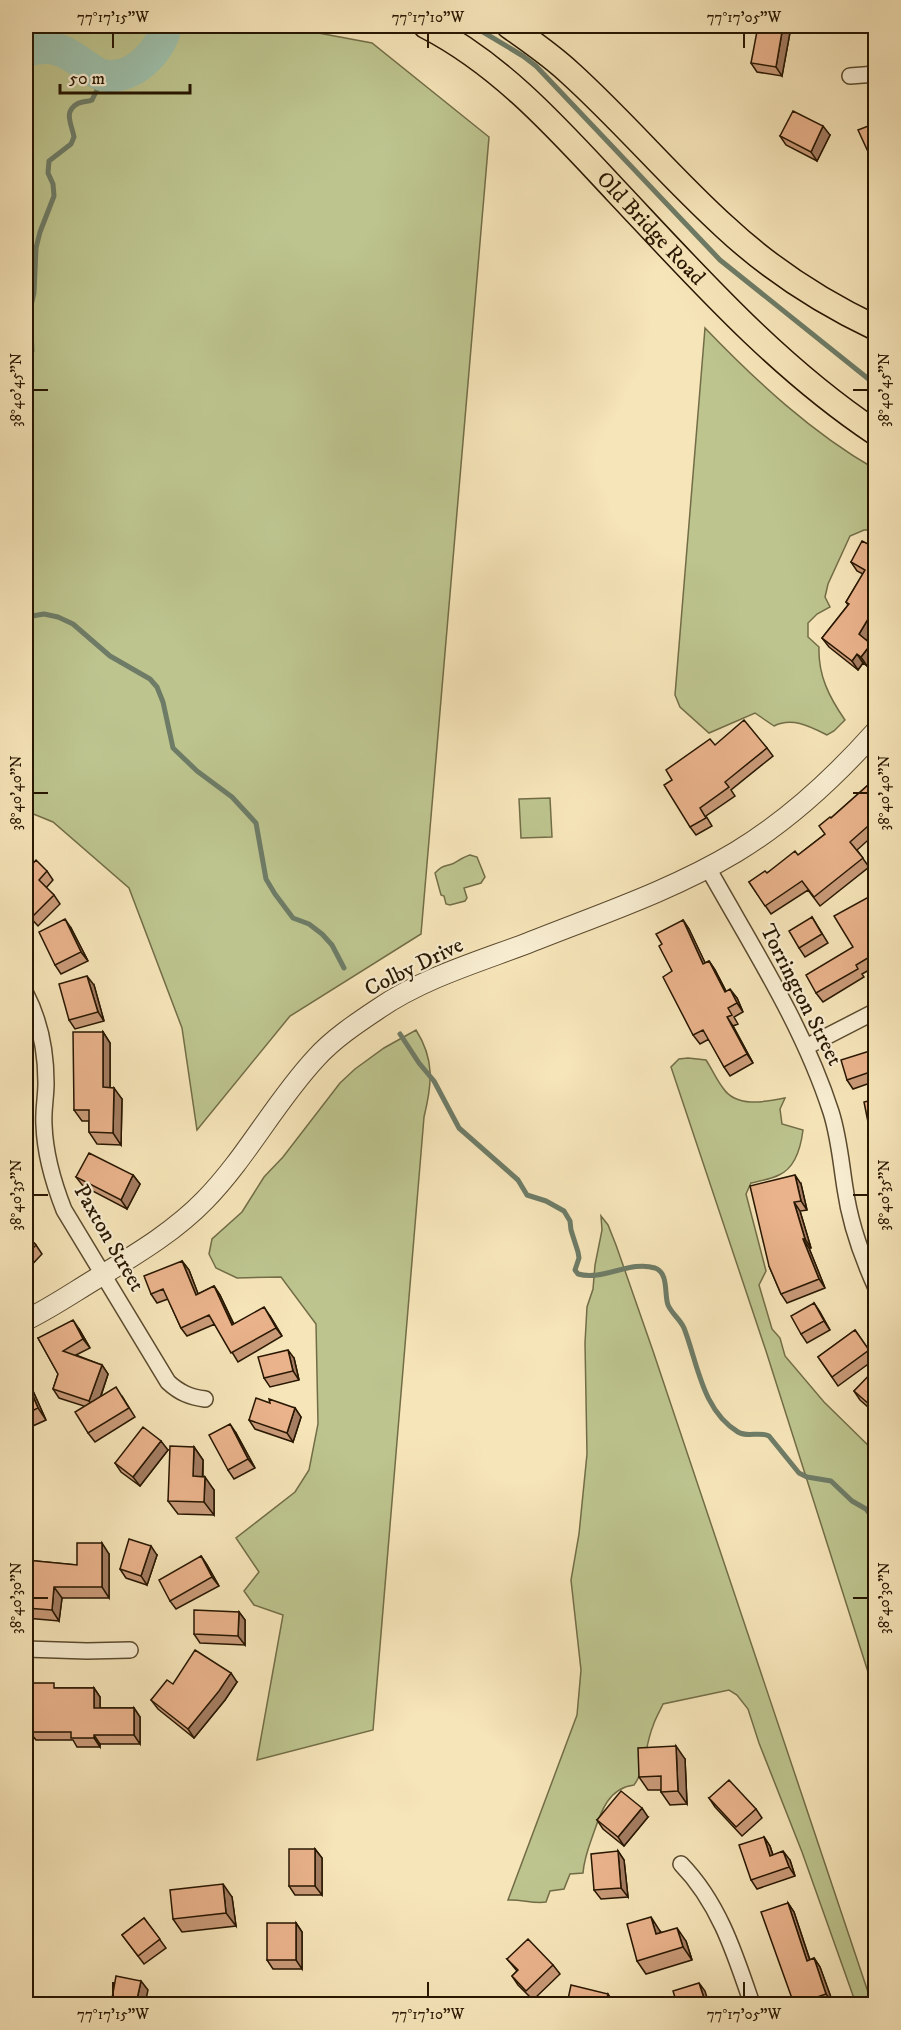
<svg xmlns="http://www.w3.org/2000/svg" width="901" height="2030" font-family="'IM FELL DW Pica',serif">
<rect width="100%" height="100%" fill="#f6e5b9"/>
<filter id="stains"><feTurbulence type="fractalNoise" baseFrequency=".00333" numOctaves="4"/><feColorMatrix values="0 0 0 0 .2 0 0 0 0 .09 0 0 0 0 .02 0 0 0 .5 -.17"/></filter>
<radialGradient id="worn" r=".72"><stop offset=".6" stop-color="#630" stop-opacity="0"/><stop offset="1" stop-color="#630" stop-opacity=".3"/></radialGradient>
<path fill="#bdc48e" stroke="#726d47" stroke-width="1.5" d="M26 26H281L372 43 489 137 421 934 290 1016 197 1130 182 1028 129 888 53 822 26 811Z
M705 328C756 381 812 433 875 469V530H864L850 536 828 584 825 597 830 607 817 614 808 623V637L819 647C818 675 829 697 845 720L834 731 827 735C809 726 792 717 774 726L755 713 709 733 680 707 675 695Z
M550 798 552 837 521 838 519 799Z
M470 855 477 857 485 877 481 883 464 888 467 898 465 901 450 905 446 904 444 896 441 895 435 873C443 865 443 867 452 864 458 861 463 857 470 855Z
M416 1030C435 1060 432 1084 424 1117L373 1730 257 1760 283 1615 254 1605 244 1591 259 1572 236 1538 295 1492 309 1470 318 1424 316 1324 281 1277 237 1278 216 1268 209 1254 212 1239 242 1212 264 1177 283 1157 340 1083 355 1069 384 1048Z
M688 1058 706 1060C712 1069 716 1079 723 1088 736 1108 765 1102 785 1098L780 1109 782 1124 803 1130C801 1146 795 1168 779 1175 771 1179 760 1181 751 1183L746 1194 766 1271 759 1285 772 1329 780 1338 785 1356 824 1402 875 1452V1694L766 1351 671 1067 679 1059Z
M601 1216 608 1225 616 1245 653 1351 872 2004H856L802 1852 759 1743 748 1709 737 1695 729 1690 663 1704C660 1711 655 1719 653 1726 645 1745 646 1769 634 1785 609 1788 601 1811 594 1832 589 1846 584 1858 583 1873L570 1874 564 1889 550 1891 546 1902C533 1904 521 1899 508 1900L577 1715 581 1670 571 1580 579 1534 587 1454 585 1343 587 1307 593 1289 595 1265 602 1230Z"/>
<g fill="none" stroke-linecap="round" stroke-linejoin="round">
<path stroke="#6e7c67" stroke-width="5" d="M473 26 523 56 536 66 720 260 876 385
M26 358 32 351 30 310 34 293 36 248 40 232 54 196 53 184 48 173 49 161 71 144 74 137C72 125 63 112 77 104 81 101 88 102 92 100L104 76
M26 617 44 614 58 617 73 624 110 656 150 679 157 687 163 702 173 748 197 771 232 797 256 823 266 879 275 894 293 918 309 924 322 934 332 945 344 968
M400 1034 419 1063 434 1081 459 1128 518 1180 527 1195 546 1201 564 1211 570 1221 571 1230 578 1252 579 1258 575 1270 578 1274C604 1281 630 1260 655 1268 669 1273 664 1294 668 1305 672 1314 680 1319 684 1328 698 1364 702 1410 738 1432 748 1438 759 1431 769 1436L799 1473 807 1477 831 1481 852 1501 866 1509 876 1522"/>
<path stroke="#9dc0ab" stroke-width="32" d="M26 51C53 44 63 49 86 66 91 69 96 73 102 75 131 82 161 52 166 26"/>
<defs>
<path id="minor" d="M850 76 876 74
M708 868C752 947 803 1025 831 1112 839 1137 841 1163 845 1188 850 1224 861 1255 876 1288
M26 994C40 1021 46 1053 46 1083 46 1097 43 1111 44 1125 45 1155 53 1182 64 1210L168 1382C180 1393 190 1397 205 1399
M806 1047 876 1011
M26 1649 87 1651 130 1650
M681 1864C719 1903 735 1954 752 2004"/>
<path id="tertiary" d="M26 1320C49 1309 71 1294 94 1280 133 1256 173 1233 205 1200 247 1157 275 1102 316 1058 333 1039 357 1023 378 1009 423 978 478 962 528 943 598 915 671 891 736 852 789 820 835 777 876 731"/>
<g id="primary">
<path id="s1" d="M426 26C502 65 559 130 617 192 698 278 777 367 876 433"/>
<path d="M509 26C530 41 551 55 570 73 624 122 671 178 725 227 769 268 821 302 876 328"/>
</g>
</defs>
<use href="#minor" stroke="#5b4a2e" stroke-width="18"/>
<use href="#tertiary" stroke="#5b4a2e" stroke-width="22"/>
<use href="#primary" stroke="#271600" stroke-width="27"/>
<use href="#minor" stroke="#f9eed2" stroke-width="15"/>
<use href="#tertiary" stroke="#f9eed2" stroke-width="20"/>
<use href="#primary" stroke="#f6e5b9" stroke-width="24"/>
</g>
<path fill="#c99a78" stroke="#271600" stroke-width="1.5" d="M791 27 782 76 757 72 751 63Z
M876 123V164L870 156Z
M830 135 817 161 786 145 780 136Z
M876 548V626L867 640 871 644 876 650V655L867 666 863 663 858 670 829 647 822 638 848 605 846 602 863 574 857 571 851 562Z
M715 745 767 748 773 756 731 790 735 796 706 816 712 826 696 835 690 827 672 780Z
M876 778V833L857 850 869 867 820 906 808 890 771 914 749 882 767 873 798 855 825 834 831 818Z
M26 871H47L53 880 46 888 54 895 60 904 38 926 26 913Z
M876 893V937H875L876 939V966L862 974 864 977 823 1002 816 993 853 947Z
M812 917 828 943 805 957 799 948Z
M683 920 689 929 705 963 709 961 715 970 726 991 737 998 743 1012 734 1017 738 1024 733 1026 753 1063 730 1076 724 1067 709 1039 700 1044 693 1035 672 971 662 944Z
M71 928 88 961 61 974 55 965Z
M94 985 104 1021 75 1029 69 1020Z
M103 1032 110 1043V1088L122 1099 121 1145 97 1144 89 1132V1121H82L74 1110Z
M876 1049V1081L853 1089 847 1080Z
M876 1099V1131H874L868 1122Z
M133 1175 140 1184 127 1209 83 1186 76 1177Z
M801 1184 807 1210 800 1211 811 1248H809L825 1288 787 1303 781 1294 769 1266Z
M26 1235 36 1245 42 1254 26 1271Z
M182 1261 189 1270 198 1294 214 1286 220 1295 234 1324 270 1316 282 1336 238 1362 215 1324 187 1336 181 1328 168 1299 157 1303 151 1294Z
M814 1303 830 1330 807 1343 801 1334Z
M79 1329 90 1348 76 1355 102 1365 108 1374 101 1396H122L135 1417 95 1442 88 1433 84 1406 59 1398 53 1389 58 1374 38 1338Z
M855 1330 875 1359 838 1386 818 1357Z
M294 1358 299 1380 270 1387 264 1378Z
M876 1370V1414L860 1400 854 1391Z
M26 1375 46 1420 26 1429Z
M270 1403 295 1408 301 1417 293 1442 255 1429 249 1420Z
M236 1433 255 1468 234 1479 228 1470Z
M194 1447 203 1460V1477L214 1490V1515L178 1514 168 1501Z
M168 1450 140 1486 121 1472 115 1463Z
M109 1554V1598H62L59 1621 26 1618V1560L77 1565Z
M157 1555 147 1585 126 1578 120 1569Z
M201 1556 207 1565 219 1586 176 1609 170 1601Z
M239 1612 245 1620V1645L200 1643 194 1634Z
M237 1682 225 1700 194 1738 158 1709 151 1700 173 1684Z
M57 1688H94L100 1697V1708H134L140 1717V1744H100V1747H77L73 1740H36L32 1735 26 1734V1692H30Z
M685 1759 687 1804 670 1805 661 1792V1790H648L639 1777Z
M709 1798 756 1809 762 1818 742 1836 715 1807Z
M648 1817 624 1846 603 1829 597 1820Z
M764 1837 770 1846 773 1855 790 1860 795 1876 757 1889 751 1880Z
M315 1849 322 1858V1895H295L289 1886Z
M618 1851 624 1860 628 1897 601 1899 594 1890Z
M232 1897 236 1926 182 1932 173 1919Z
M788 1903 794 1912 810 1960 814 1958 820 1967 833 2003 829 2004H794Z
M144 1918 166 1948 144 1964 122 1935Z
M296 1923 302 1932V1969H273L267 1960Z
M660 1931 661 1932 686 1941 692 1960 646 1974 637 1961Z
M507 1959 553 1965 560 1974 533 2000 518 1985 512 1976 517 1971Z"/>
<path fill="#a47d62" stroke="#271600" stroke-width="1.5" d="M783 26H789L791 27 782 76 776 67Z
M823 126 830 135 817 161 811 152Z
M874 609 876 610V626L865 643 859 634Z
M871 644 876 650V655L867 666 861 657Z
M857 654 863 663 858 670 852 661Z
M65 919 71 928 88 961 81 952Z
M683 920 689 929 710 973 703 964Z
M709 961 715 970 731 1001 725 992Z
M87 976 94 985 104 1021 98 1012Z
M730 989 737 998 743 1012 737 1003Z
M727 1017 733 1026 753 1063 747 1054Z
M103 1032 110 1043V1099L103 1087Z
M114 1088 122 1099 121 1145 113 1133Z
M133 1175 140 1184 127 1209 121 1200Z
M795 1175 801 1184 807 1210 801 1201Z
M794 1202 800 1211 811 1248 805 1239Z
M803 1239 809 1248 825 1288 819 1279Z
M182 1261 189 1270 202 1304 196 1295Z
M214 1286 220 1295 238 1334 232 1325Z
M814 1303 820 1312 830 1330 824 1321Z
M264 1307 270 1316 282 1336 276 1328Z
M73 1320 79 1329 90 1348 83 1339Z
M288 1350 294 1358 299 1380 293 1371Z
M102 1365 108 1374 96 1410 89 1401Z
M26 1375 27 1378 46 1420 38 1408 26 1380Z
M876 1399V1414L870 1405Z
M295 1408 301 1417 293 1442 287 1433Z
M230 1424 236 1433 255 1468 248 1459Z
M161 1441 168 1450 140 1486 133 1477Z
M194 1447 203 1460 202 1489 193 1476Z
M205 1477 214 1490V1515L204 1502Z
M102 1543 109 1554V1598L102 1587Z
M151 1546 157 1555 147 1585 141 1576Z
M201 1556 207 1565 219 1586 212 1577Z
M54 1587 62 1598 59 1621 52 1610Z
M239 1612 245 1620V1645L238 1636Z
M231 1673 237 1682 225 1700 194 1738 188 1729Z
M94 1688 100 1697V1717L94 1708Z
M134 1708 140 1717V1744L134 1735Z
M94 1735 100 1744V1747L94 1738Z
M676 1746 685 1759 687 1804 678 1791Z
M642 1808 648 1817 624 1846 618 1837Z
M764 1837 770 1846 776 1865 770 1856Z
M315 1849 322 1858V1895L315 1886Z
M618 1851 624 1860 628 1897 621 1888Z
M783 1851 790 1860 795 1876 789 1867Z
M223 1884 232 1897 236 1926 226 1913Z
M788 1903 794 1912 813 1970 807 1961Z
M651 1917 660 1931 665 1947 656 1934Z
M296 1923 302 1932V1969L296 1960Z
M677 1928 686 1941 692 1960 683 1947Z
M814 1958 820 1967 833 2003 826 1994Z
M141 1981 148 1990 145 2004H136Z
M699 1983 705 1991 709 2004H706Z
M608 1994 614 2003V2004H606Z"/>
<path fill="#eab38c" stroke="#271600" stroke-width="1.5" d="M758 26H783L776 67 751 63Z
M793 111 823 126 811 152 780 136Z
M876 123V154L870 156 858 130Z
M862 541 876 548V609H874L859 634 871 644 861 657 857 654 852 661 822 638 849 604 846 602 865 570 851 562Z
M744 720 767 748 725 782 729 787 700 808 706 818 690 827 664 785 672 780 666 770 710 739 715 745Z
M876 778V819L850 842 863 858 814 897 802 881 765 906 749 882 765 871 767 873 795 851 798 855 825 834 819 826 830 817 831 818Z
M36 860 47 871 39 880 54 895 32 917 26 911V871Z
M876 893V925L868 928 876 940V953L856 965 858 969 816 993 806 975 853 947 834 916Z
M812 917 822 934 799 948 789 931Z
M65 919 81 952 55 965 39 932Z
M683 920 703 964 709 961 725 992 730 989 737 1003 728 1008 732 1015 727 1017 747 1054 724 1067 703 1030 693 1035 663 977 672 971 659 946 662 944 656 934Z
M87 976 98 1012 69 1020 59 984Z
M73 1032H103V1087L114 1088 113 1133 89 1132V1110H74Z
M876 1049V1070L847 1080 841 1060Z
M876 1099V1120L868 1122 864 1102Z
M876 1147V1160L871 1149Z
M89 1153 133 1175 121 1200 76 1177Z
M795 1175 801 1201 794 1202 805 1239H803L819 1279 781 1294 769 1266 750 1186Z
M26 1235 36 1245 26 1255Z
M182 1261 196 1295 214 1286 232 1325 264 1307 276 1328 231 1353 209 1315 181 1328 163 1289 151 1294 144 1276Z
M814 1303 824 1321 801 1334 791 1316Z
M73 1320 83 1339 63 1351 102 1365 89 1401 53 1389 58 1374 38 1338Z
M855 1330 869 1350 832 1377 818 1357Z
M288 1350 293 1371 264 1378 258 1357Z
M875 1369 876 1370V1399L870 1405 854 1391Z
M26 1380 38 1408 26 1414Z
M116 1387 129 1408 88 1433 75 1412Z
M256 1398 270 1403 269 1399 295 1408 287 1433 249 1420Z
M230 1424 248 1459 228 1470 209 1435Z
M143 1427 161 1441 133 1477 115 1463Z
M170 1446 194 1447 193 1476 205 1477 204 1502 168 1501Z
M129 1539 151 1546 141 1576 120 1569Z
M77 1543H102V1587H54L52 1610 26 1608V1560L77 1565Z
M201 1556 212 1577 170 1601 159 1580Z
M194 1610 239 1612 238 1636 194 1634Z
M195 1650 231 1673 219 1691 188 1729 151 1700 167 1680 173 1684Z
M30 1683H54V1688H94V1708H134V1735H94V1738H71V1732H30V1727L26 1726V1692H30Z
M676 1746 678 1791 661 1792V1776L639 1777 638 1748Z
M729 1780 756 1809 736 1827 709 1798Z
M621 1791 642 1808 618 1837 597 1820Z
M764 1837 770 1856 783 1851 789 1867 751 1880 739 1845Z
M289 1849H315V1886H289Z
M618 1851 621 1888 594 1890 591 1854Z
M223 1884 226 1913 173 1919 170 1890Z
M788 1903 807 1961 814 1958 826 1994 797 2004H794L761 1912Z
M651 1917 656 1934 677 1928 683 1947 637 1961 627 1924Z
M144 1918 160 1939 138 1956 122 1935Z
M267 1923H296V1960H267Z
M528 1939 553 1965 526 1991 512 1976 518 1970 507 1959Z
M116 1976 141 1981 136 2004H111Z
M699 1983 706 2004H677L673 1991Z
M571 1985 608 1994 606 2004H567Z"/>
<path fill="none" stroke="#271600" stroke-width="2" d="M113 33V48M428 33V48M744 33V48M33 390H48M853 390H868M33 793H48M853 793H868M33 1195H48M853 1195H868M33 1598H48M853 1598H868M113 1982V1997M428 1982V1997M744 1982V1997"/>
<g text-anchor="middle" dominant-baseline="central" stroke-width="4.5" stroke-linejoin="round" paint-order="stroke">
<g font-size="22" fill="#271600" stroke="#f9eed2">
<text stroke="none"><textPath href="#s1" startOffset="304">Old Bridge Road</textPath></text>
<text transform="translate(414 967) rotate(-26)">Colby Drive</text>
<text transform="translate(801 995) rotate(63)">Torrington Street</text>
<text transform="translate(109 1238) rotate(60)">Paxton Street</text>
</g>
</g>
<rect width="901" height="2030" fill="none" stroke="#f6e5b9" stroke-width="66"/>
<path d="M60 84v9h130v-9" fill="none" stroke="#271600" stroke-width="3"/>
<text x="69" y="84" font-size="18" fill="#271600" stroke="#f9eed2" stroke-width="4.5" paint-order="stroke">50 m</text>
<rect x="33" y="33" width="835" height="1964" fill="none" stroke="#271600" stroke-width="2"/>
<g font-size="15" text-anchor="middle" fill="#271600">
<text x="113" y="22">77°17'15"W</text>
<text x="428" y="22">77°17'10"W</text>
<text x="744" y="22">77°17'05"W</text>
<text transform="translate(16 390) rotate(-90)" y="5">38°40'45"N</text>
<text transform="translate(884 390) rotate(-90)" y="5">38°40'45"N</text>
<text transform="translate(16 793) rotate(-90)" y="5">38°40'40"N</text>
<text transform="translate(884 793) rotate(-90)" y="5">38°40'40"N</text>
<text transform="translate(16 1195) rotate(-90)" y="5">38°40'35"N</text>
<text transform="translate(884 1195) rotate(-90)" y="5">38°40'35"N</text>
<text transform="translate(16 1598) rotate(-90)" y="5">38°40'30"N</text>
<text transform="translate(884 1598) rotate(-90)" y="5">38°40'30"N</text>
<text x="113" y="2019">77°17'15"W</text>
<text x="428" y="2019">77°17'10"W</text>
<text x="744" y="2019">77°17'05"W</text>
</g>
<rect width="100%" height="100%" filter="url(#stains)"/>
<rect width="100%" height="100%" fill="url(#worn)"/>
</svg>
